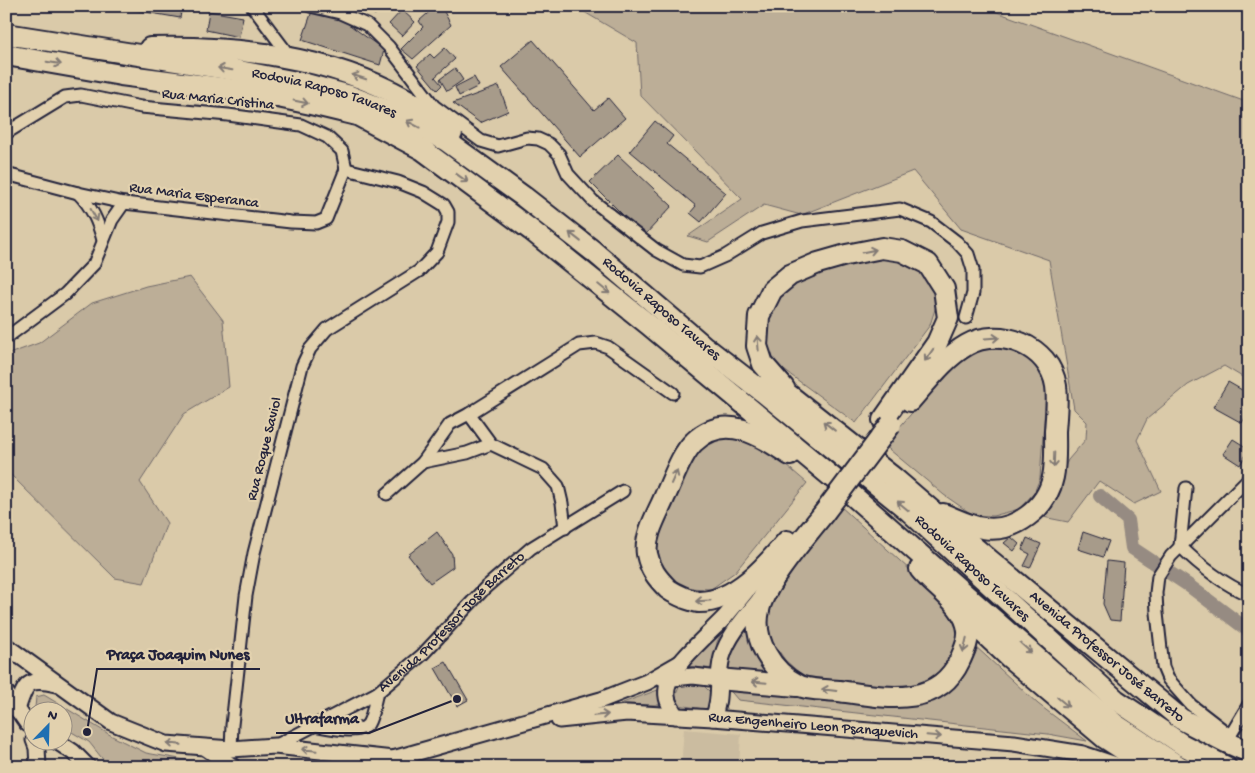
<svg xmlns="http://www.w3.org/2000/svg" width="1255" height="773" font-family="'Gochi Hand',sans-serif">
<rect width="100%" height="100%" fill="#dacaa9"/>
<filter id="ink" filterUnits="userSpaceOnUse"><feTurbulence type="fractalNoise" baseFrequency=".02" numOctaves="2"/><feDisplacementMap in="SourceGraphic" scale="10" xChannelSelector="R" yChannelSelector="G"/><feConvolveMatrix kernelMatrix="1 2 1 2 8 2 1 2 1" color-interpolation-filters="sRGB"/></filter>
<g filter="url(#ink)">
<path fill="#cbbca0" d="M684 729 741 734 739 767H681Z"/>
<path fill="#bcae97" stroke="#6f6869" d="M574 6H980L1249 103V381L1224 366 1188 385 1147 419 1137 440 1161 491 1134 504 1099 481 1068 522 1038 516 1054 490 1068 460 1086 439 1087 422 1074 409 1049 260 961 229 913 171 801 215 764 205 708 242 688 236 742 199 640 95 637 43Z
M875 255H898L917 265 933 290 936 306 930 325 856 423 773 362 764 339 765 322 787 283Z
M190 277 223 320 229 387 184 414 140 482 167 523 144 583 115 578 6 470V355L39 343 92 303 146 286Z
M1001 340 1043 369 1046 392 1040 478 1034 493 1019 509 993 516 973 515 944 495 884 445 970 346Z
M727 434C764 444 779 459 807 483L735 572 711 589 686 588 669 577 660 566 656 550V531L696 448Z
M839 505 959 615 961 635 953 655 940 675 914 686 893 687 803 676 785 660 772 641 765 617 775 588Z
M755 611 779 679 727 673C724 650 743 630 755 611Z
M727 622 717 642 715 669 684 666Z
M974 645 1038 704 1087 741 1048 734 738 700 727 687 902 706Z
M684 684 703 685 713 695 709 710 679 705 675 697 679 687Z
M663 688 659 705 620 704Z
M44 695 112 736 146 753 197 762 213 767H109L89 742 63 727 62 710H39L35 708 36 697Z"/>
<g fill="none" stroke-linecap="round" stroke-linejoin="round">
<path stroke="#968b82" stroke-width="14" d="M1100 496 1128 520 1132 548 1188 585 1249 631"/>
</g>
<path fill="#a79b8a" stroke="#22223b" d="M111 6H182L180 18Z
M363 6H382L375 15Z
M436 6H441L451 25 413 59 401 49 423 27 419 21Z
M402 10 415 22 402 36 389 24Z
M209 11 243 17 239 37 206 30Z
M312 11 343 20 384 50 380 65 302 40Z
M533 40 594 110 608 98 625 118 580 157 501 67Z
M445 48 455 59 435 77 442 85 437 90 417 66 430 54 434 58Z
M455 68 463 80 447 91 440 79Z
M474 77 479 86 459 96 455 87Z
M499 86 508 111 480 123 453 103Z
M655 121 673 136 667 144 726 193 701 222 690 213 696 206 630 151Z
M618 155 672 206 644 236 590 182Z
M1228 382 1249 394V411L1242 423 1213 407Z
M1233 439 1249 449 1240 465 1223 454Z
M437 532 452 554 453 567 430 583 408 555Z
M1083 532 1109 541 1103 557 1078 549Z
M1011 537 1019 544 1014 551 1004 543Z
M1027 538 1041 544 1030 568 1024 566 1030 554 1022 550Z
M1107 561 1124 563 1120 621 1110 620 1103 604Z
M446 662 468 700 457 706 435 668Z"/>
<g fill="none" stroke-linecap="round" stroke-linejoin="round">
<defs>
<g id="street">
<path d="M252 6 291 58"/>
<path d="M310 6 340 13 367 25 389 47 434 106 481 141 498 146 527 138 538 139 549 144 559 154 568 174 593 201 656 250 683 265 700 267 725 256 762 233 802 221 900 209 931 222 957 242 968 254 973 270V293L966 318"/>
<path d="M6 133 65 97 81 95 141 107 228 115 301 125 327 137 342 151 346 169"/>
<path d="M6 174 78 193 124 203 291 222 316 223 326 219 346 169"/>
<path d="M78 193C92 207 98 222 103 240"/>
<path d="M6 338 65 294 94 264 112 220 124 203"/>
<path d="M469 414 579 345 596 343 608 347 673 393"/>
<path d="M423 462 467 453 491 444"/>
<path d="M1186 488 1180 546C1200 566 1224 584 1249 595"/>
<path d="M387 494 423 462 450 424 469 414 491 444 543 469 558 486 562 503 565 528"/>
<path d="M313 725C327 727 359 736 368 724 373 716 374 702 377 693"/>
<path d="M1231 736 1191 705 1168 679 1163 667 1157 613 1156 593 1158 576 1171 556 1249 478"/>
<path d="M1227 741 1249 704"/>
<path id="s1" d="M275 746 377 693 422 655 486 587 531 548 623 491"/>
<path d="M231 749 232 725 246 596 254 553 302 366 310 349 327 329 419 271 437 252 448 222V212L444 205 423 192 398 182 346 169"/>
</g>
<g id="secondary">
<path d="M6 646 111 722 166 744 231 749 275 746 393 759 601 700 647 682 680 663"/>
<path d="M663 679 693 676 718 679"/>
<path d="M6 693 27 723 32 726"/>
<path d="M17 710C25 684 27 677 56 684"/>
<path d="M676 716C670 706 665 699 667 688 671 665 709 634 725 617 734 606 743 595 752 584"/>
<path d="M713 718C722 697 716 679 722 657 728 636 746 616 760 599"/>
<path id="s2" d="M559 720 627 713 713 718 1014 743 1083 754 1122 767"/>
<path d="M34 740 37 748 38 767"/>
<path d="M55 740 73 752 88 767"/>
<path d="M206 748 233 767"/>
</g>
<g id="highway">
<path id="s3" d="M6 34 234 70 302 83 350 96 391 112 445 140 524 197 593 251 705 347 763 392 909 511 1116 700 1183 745 1226 767"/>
<path d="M150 48C238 46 328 56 406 99 422 108 437 122 452 133"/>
<path d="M6 55 121 75 259 93 311 104 357 115 423 150 531 230 649 325 833 478 1069 686 1115 724 1180 767"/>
<path id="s4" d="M770 380 894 478 974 547 1181 719 1226 742 1249 752"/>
<path d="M784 388 763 364 757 346 759 316 772 290 790 275 818 263 846 255 882 248 902 251 928 264 944 289 948 318 937 343 883 420"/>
<path d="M910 401C927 382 944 358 967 345 1000 326 1050 346 1056 386 1058 400 1056 417 1055 431 1055 446 1056 463 1053 477 1047 508 1015 533 983 528 969 526 956 519 943 514"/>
<path d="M824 513C806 536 764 584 759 610 752 640 772 672 798 685 807 690 828 690 839 691 883 697 937 710 960 660 964 651 969 641 968 631 966 605 935 588 920 569"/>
<path d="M787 541C766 566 735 602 699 602 695 602 689 599 685 598 679 595 673 593 668 589 657 578 650 569 647 554 644 535 658 513 665 496 673 480 681 454 694 442 725 412 760 435 790 455"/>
<path d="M962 613 1009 657 1105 738 1150 767"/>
<path d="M718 679 797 686"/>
</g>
</defs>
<use href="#street" stroke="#22223b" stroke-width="15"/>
<use href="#secondary" stroke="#22223b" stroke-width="19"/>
<use href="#highway" stroke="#22223b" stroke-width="24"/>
<use href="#street" stroke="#e2d1ae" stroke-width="11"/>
<use href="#secondary" stroke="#e2d1ae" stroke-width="15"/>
<use href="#highway" stroke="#e2d1ae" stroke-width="20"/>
<defs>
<path id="highway-bridge" d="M824 513 891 424"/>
</defs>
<use href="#highway-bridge" stroke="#22223b" stroke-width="24" stroke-linecap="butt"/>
<use href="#highway-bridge" stroke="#e2d1ae" stroke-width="20"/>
</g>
<defs><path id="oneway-shaft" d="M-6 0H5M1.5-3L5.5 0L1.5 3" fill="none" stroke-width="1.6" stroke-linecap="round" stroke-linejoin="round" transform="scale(1.25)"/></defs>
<g stroke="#827a74">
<use href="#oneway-shaft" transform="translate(54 63) rotate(10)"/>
<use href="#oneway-shaft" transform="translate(225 69) rotate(-171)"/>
<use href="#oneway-shaft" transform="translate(359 77) rotate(-162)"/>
<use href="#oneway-shaft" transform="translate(301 102) rotate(11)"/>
<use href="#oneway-shaft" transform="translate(413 124) rotate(-152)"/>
<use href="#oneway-shaft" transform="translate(462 178) rotate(36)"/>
<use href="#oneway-shaft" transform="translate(94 215) rotate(61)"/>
<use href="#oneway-shaft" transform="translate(575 237) rotate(-142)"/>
<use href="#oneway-shaft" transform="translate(869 251) rotate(-11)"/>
<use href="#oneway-shaft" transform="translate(604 289) rotate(39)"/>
<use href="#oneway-shaft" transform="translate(992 338) rotate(-4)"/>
<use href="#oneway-shaft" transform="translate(758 343) rotate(-95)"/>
<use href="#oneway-shaft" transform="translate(929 355) rotate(125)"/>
<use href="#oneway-shaft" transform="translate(829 426) rotate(-142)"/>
<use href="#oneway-shaft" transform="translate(1054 460) rotate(92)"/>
<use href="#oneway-shaft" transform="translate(674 477) rotate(-66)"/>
<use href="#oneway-shaft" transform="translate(903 506) rotate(-140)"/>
<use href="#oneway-shaft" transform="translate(703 601) rotate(177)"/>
<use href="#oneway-shaft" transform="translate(965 645) rotate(103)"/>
<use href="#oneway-shaft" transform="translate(1026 648) rotate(42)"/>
<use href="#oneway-shaft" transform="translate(759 682) rotate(-175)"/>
<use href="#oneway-shaft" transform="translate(829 690) rotate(-173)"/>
<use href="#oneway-shaft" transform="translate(1063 702) rotate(40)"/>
<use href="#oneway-shaft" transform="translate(601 715) rotate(-5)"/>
<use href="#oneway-shaft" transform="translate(934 736) rotate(5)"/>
<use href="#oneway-shaft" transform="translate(174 744) rotate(-174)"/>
<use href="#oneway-shaft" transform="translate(309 750) rotate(-174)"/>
</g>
</g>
<g text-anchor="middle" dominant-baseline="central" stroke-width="4.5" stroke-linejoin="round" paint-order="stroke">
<g font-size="15" fill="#22223b" stroke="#e2d1ae">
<text stroke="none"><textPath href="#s3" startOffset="324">Rodovia Raposo Tavares</textPath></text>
<text transform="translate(218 100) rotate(6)">Rua Maria Cristina</text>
<text transform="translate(194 196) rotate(7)">Rua Maria Esperanca</text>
<text stroke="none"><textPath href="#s3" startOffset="729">Rodovia Raposo Tavares</textPath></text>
<text transform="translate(265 449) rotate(-76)">Rua Roque Saviol</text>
<text stroke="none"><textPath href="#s3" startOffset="1134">Rodovia Raposo Tavares</textPath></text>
<text stroke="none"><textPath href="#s1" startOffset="218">Avenida Professor José Barreto</textPath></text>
<text stroke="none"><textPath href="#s4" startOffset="436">Avenida Professor José Barreto</textPath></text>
<text stroke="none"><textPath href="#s2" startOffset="255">Rua Engenheiro Leon Psanquevich</textPath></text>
</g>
</g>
<path fill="none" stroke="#22223b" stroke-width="2" d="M87 732L97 669H260M457 699L369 733H276"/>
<g fill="#22223b" stroke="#e2d1ae" stroke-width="2">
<circle cx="87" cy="732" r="5"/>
<circle cx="457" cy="699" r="5"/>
</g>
<g font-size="16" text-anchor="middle" font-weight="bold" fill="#22223b" stroke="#e2d1ae" stroke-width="4.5" stroke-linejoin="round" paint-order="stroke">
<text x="178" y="659">Praça Joaquim Nunes</text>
<text x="322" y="723">Ultrafarma</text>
</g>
<rect width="1255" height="773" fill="none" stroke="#e2d1ae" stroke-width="25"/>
<rect x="12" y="12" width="1230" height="748" fill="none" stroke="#22223b" stroke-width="2" filter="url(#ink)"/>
<g transform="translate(48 726) rotate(23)"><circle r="24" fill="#e2d1ae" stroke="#958b80"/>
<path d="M0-4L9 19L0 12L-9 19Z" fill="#1f6fb2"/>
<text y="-8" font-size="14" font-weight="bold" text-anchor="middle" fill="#22223b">N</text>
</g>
</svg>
